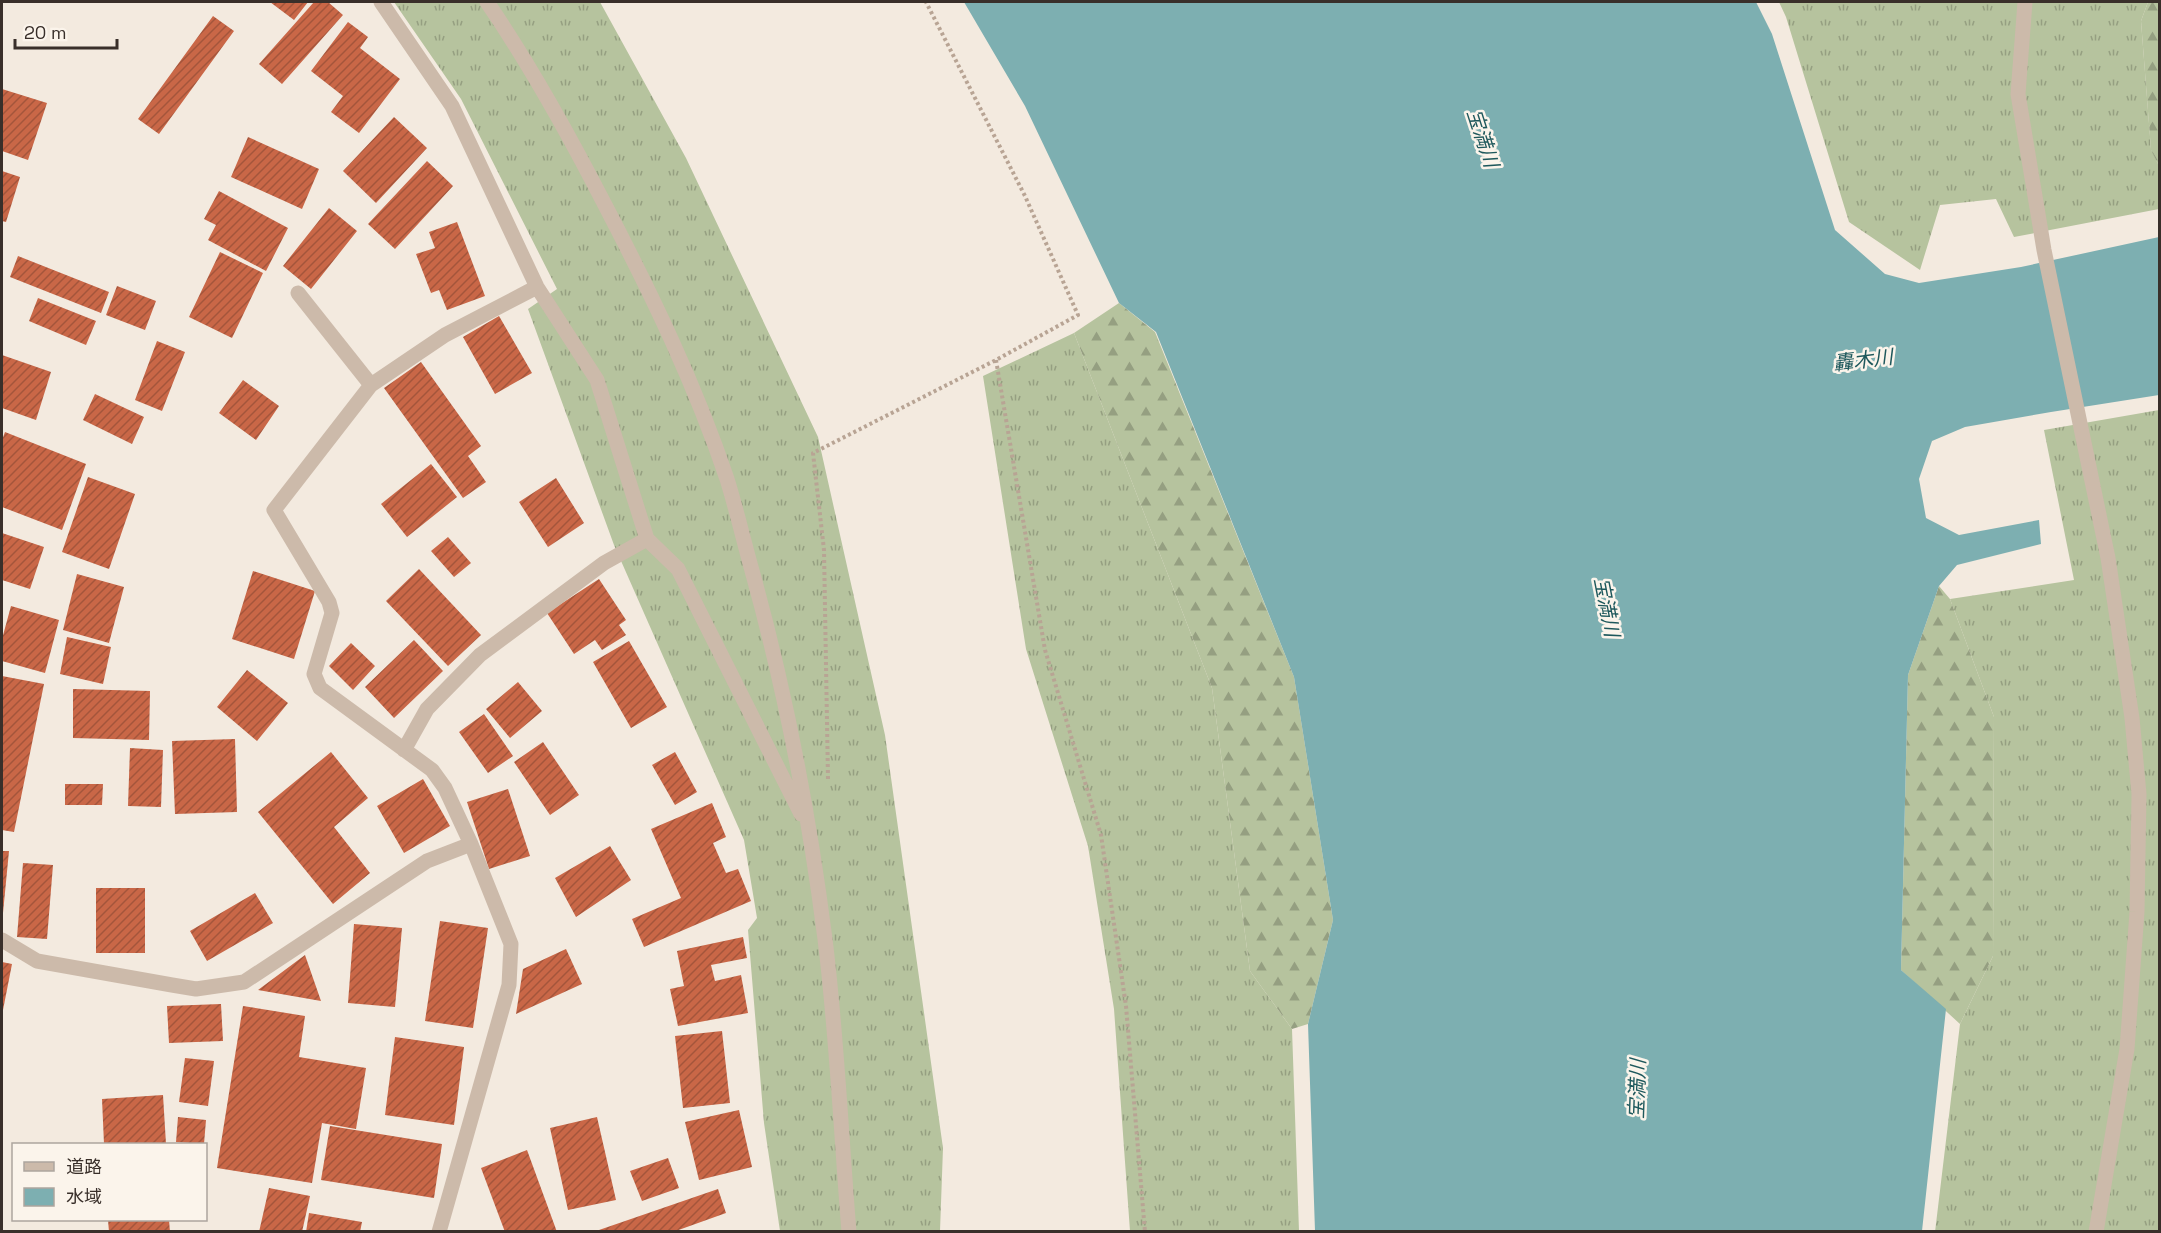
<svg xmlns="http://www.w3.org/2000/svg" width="2161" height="1233" font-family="'Space Grotesk','Noto Sans JP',sans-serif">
<defs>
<pattern id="grass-tufts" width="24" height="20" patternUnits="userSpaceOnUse" patternTransform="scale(1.5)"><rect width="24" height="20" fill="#b6c39e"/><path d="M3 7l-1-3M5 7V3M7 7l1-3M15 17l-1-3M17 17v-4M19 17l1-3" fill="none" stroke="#959f81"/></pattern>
<pattern id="forest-firs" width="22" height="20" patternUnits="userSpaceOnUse" patternTransform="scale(1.5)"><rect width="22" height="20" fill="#b6c39e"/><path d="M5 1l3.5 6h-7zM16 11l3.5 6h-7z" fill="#959f81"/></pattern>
<pattern id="building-hatch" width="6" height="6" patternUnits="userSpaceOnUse" patternTransform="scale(1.5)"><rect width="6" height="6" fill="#c96747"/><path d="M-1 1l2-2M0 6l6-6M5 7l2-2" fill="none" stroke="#a4553b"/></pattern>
</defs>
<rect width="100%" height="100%" fill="#f3eadf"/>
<path fill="url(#grass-tufts)" d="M394 2H600L686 158 818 437 885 735 943 1148 940 1231H780L764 1123 748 930 757 918 744 840 614 545 528 309 557 289 461 99Z
M1779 2H2148L2141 21 2151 149 2159 166V209L2014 237 1996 199 1940 205 1920 270 1849 222 1786 17Z
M1074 333 1212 688 1250 971 1292 1029 1299 1231H1130L1114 1009 1088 846 1026 649 983 376Z
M2159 410V1231L1935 1232 1960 1024 1993 956 1994 717 1950 599 2074 580 2044 430Z"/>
<path fill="url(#forest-firs)" d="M2148 2H2159V166L2151 150 2141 21Z
M1119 303 1155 332 1294 677 1333 920 1308 1024 1292 1029 1250 971 1212 688 1074 333Z
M1939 586 1950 599 1994 717 1993 956 1960 1024 1901 970 1908 675Z"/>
<path fill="#7dafb1" d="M964 2H1756L1772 34 1835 230 1885 274 1919 283 2021 267 2159 237V395L2051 412 1965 427 1932 441 1919 479 1926 518 1959 535 2039 520 2041 544 1957 565 1939 586 1908 675 1901 970 1946 1009 1922 1231H1315L1308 1024 1333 920 1294 677 1156 332 1119 303 1025 106Z"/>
<path fill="url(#building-hatch)" d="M270 2H308L294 20Z
M314 2H328L343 15 282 84 259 64Z
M213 16 234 31 159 134 138 119Z
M348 22 368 37 360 48 400 79 359 133 331 112 343 96 311 71Z
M2 89 47 103 28 160 2 151Z
M394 117 427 148 376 203 343 171Z
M248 137 319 169 302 209 231 177Z
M427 161 453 186 395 249 368 224Z
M2 171 20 177 6 222 2 221Z
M219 191 288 228 266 271 208 240 216 225 204 219Z
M329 208 357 231 311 289 283 266Z
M457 222 485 296 447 310 439 290 431 293 416 254 435 248 429 232Z
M220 252 263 273 232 338 189 317Z
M18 256 109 292 101 313 10 277Z
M117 286 156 301 145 330 106 315Z
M38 298 96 321 86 345 29 321Z
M499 316 532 373 495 394 463 337Z
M157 341 185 352 162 411 135 400Z
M2 355 51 372 36 420 2 408Z
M421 362 481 446 468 456 486 482 463 498 384 388Z
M243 380 279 406 256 440 219 413Z
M95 394 144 417 132 444 83 420Z
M5 432 86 464 62 530 2 507V440Z
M431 464 457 497 407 537 381 504Z
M88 477 135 494 109 569 62 552Z
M556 478 584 523 548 547 519 502Z
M2 533 44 547 30 589 2 580Z
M448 537 471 563 454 577 431 551Z
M419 569 481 635 448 666 386 601Z
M253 571 315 591 294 659 232 639Z
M77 574 124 587 109 643 63 630Z
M599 579 626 620 619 625 626 635 602 650 595 640 574 654 547 613Z
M11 606 59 620 45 673 2 661V639Z
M67 637 111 647 103 684 60 674Z
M414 640 443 671 394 718 365 687Z
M629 641 667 707 631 728 593 662Z
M351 643 375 666 353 690 329 666Z
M247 670 288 703 257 741 217 707Z
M2 676 44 684 14 832 2 830Z
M518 682 542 711 510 738 486 709Z
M73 689 150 691 149 740 73 738Z
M484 714 513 756 488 773 459 732Z
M235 739 237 812 175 814 172 741Z
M543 742 579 795 550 815 514 762Z
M130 748 163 750 161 807 128 806Z
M331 752 368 798 334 827 370 873 333 904 258 812Z
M675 752 697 792 675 805 652 765Z
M423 779 450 826 404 853 377 806Z
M65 784H103L102 805H65Z
M508 789 530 856 489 869 467 802Z
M712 803 726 837 713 843 726 873 738 869 751 901 644 947 632 919 681 898 651 829Z
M610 846 631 880 576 917 555 878Z
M2 851H9L3 913H2Z
M23 863 53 865 47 939 17 937Z
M96 888H145V953H96Z
M255 893 273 923 207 961 190 931Z
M440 921 488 928 473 1028 425 1021Z
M354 924 402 928 395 1007 348 1003Z
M743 937 747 958 711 965 715 981 741 975 748 1013 678 1026 670 989 684 986 677 951Z
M566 949 582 984 516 1014 523 969Z
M305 955 321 1001 258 990Z
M2 962 12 964 3 1010H2Z
M221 1004 223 1041 169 1043 167 1006Z
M243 1006 305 1016 299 1057 366 1068 356 1129 322 1123 312 1183 217 1168Z
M722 1031 730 1103 683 1108 675 1036Z
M395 1037 464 1047 454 1125 385 1115Z
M185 1058 214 1061 208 1106 179 1102Z
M163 1095 166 1144H104L102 1099Z
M739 1110 752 1167 699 1180 685 1122Z
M178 1117 206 1120 204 1144 176 1142Z
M597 1117 616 1200 568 1210 550 1128Z
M330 1126 442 1144 434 1198 321 1180Z
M527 1150 557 1232H505L481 1168Z
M668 1158 679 1188 642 1201 630 1171Z
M269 1188 310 1196 302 1232H259Z
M718 1189 726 1213 673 1232H600L599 1230Z
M309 1213 362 1222 360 1232H306Z
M108 1220H169L170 1232H109Z"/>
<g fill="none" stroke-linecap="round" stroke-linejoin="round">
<path stroke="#b8a494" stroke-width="4" stroke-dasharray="3 3" stroke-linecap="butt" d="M996 360 1045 650 1101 835 1126 1006 1145 1232
M828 779 824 550 813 453 996 360 1078 315 1025 196 926 2"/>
<path stroke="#ccbaaa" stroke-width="15" d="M381 2 452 106 537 287 597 380 647 539
M487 2C531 66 569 135 605 205 651 293 695 384 727 479 736 508 743 538 751 567 785 689 809 813 825 939 837 1036 841 1134 849 1232
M2025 2 2018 94 2044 250 2108 558 2132 718 2139 794 2137 912 2127 1049 2096 1232
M298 293 371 385 274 510 329 602 332 613 314 674 320 688 432 770 445 788 471 844 511 944 509 985 439 1232
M371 385 445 335 537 287
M404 750 427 709 480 655 604 563 647 539 678 569 801 814
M2 940 37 961 172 985 196 989 244 982 427 861 471 844"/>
</g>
<g text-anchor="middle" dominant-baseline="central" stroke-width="5" stroke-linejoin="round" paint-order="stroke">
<g font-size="20" font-style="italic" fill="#1e585c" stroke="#fbf4eb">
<text transform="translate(1483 138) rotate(72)">宝満川</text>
<text transform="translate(1863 360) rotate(-7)">轟木川</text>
<text transform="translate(1607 607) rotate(79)">宝満川</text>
<text transform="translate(1637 1089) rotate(-88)">宝満川</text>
</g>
</g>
<rect width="2161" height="1233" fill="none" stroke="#392f2a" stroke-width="6"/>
<rect x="12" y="1143" width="195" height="78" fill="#fbf4eb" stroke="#ada59e" stroke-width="1.5"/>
<rect x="24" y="1162" width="30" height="9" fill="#ccbaaa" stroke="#ada59e" stroke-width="1.5"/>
<text x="66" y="1173" font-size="18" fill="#392f2a">道路</text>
<rect x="24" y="1188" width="30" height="18" fill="#7dafb1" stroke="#ada59e" stroke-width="1.5"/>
<text x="66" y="1203" font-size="18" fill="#392f2a">水域</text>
<path d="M15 39v9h102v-9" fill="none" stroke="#392f2a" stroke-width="3"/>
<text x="24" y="39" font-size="18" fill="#392f2a" stroke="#fbf4eb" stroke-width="4.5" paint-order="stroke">20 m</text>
</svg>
